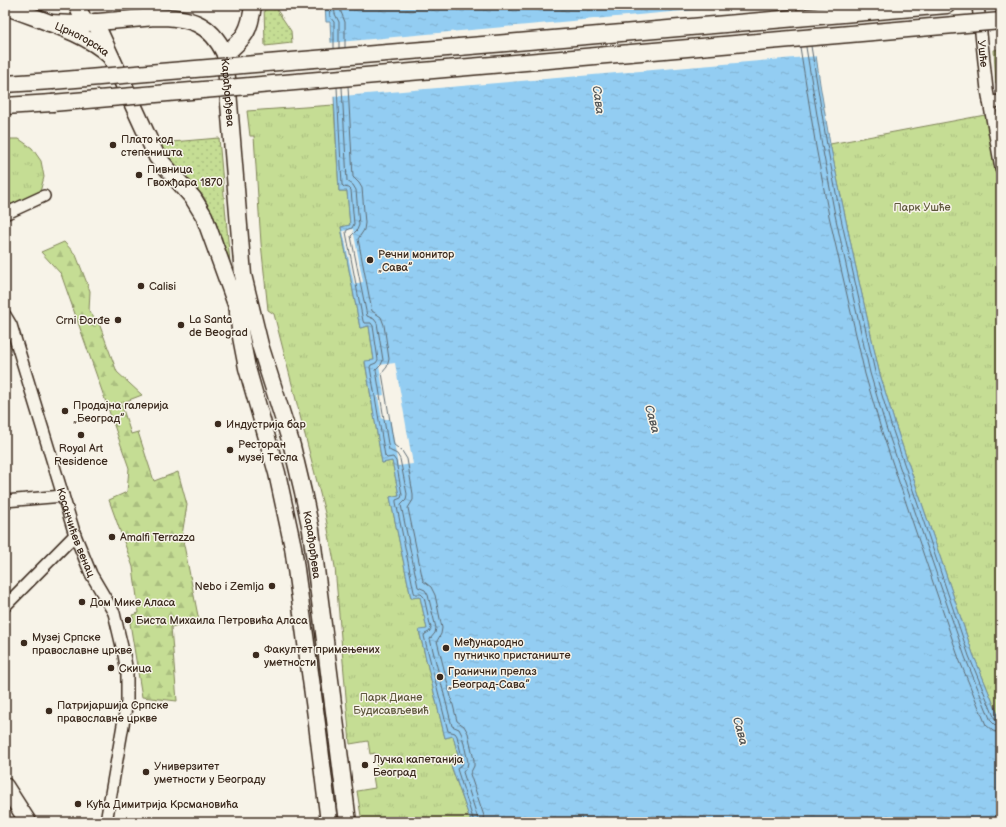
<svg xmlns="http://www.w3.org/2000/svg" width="1006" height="827" font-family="'Balsamiq Sans',sans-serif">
<defs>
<pattern id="grass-dots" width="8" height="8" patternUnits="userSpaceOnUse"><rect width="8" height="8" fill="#c5dd94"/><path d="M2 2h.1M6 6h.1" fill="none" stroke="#aabe7f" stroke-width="1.8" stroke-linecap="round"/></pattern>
<pattern id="forest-firs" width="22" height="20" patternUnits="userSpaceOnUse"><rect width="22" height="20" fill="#c5dd94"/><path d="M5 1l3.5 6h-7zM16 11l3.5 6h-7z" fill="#aabe7f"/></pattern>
<pattern id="park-tufts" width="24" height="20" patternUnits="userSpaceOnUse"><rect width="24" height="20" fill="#c5dd94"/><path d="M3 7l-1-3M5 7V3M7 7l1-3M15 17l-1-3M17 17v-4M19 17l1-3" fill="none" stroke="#aabe7f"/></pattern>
<pattern id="water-ripples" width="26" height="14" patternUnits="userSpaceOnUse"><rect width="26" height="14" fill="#93cdf2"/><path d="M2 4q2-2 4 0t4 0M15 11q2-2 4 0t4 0" fill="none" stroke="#80b0cf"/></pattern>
</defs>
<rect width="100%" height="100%" fill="#f7f3e8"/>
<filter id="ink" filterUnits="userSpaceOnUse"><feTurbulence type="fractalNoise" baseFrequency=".025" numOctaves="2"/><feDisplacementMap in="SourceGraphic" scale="8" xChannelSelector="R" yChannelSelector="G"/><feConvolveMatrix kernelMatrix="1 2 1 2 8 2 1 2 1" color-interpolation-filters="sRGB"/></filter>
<g filter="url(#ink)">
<path fill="url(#grass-dots)" stroke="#808459" d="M264 5H276L277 10 291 31 292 43 265 46Z
M1001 49V85L996 83 994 50Z
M219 138 230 263 215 220 204 197 164 152 160 143Z"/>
<path fill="url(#forest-firs)" stroke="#808459" d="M64 242 76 255 90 291 89 311 100 326 117 372 142 395 121 403 131 434 138 432 154 481 178 472 187 505 182 535 199 621 171 627 177 701 142 697 130 623 134 620 132 615 139 613 133 567 109 500 127 492 129 468 61 274 41 252Z"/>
<path fill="url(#park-tufts)" stroke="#808459" d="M334 105 339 191H347L350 225 341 227 360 328 369 326 374 360 365 362 382 463 392 461 399 495 390 497 411 598 420 597 427 629 419 631 445 738 453 736 460 762 451 766 471 822H362L357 791 375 788 373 776 378 775 375 753 370 754 368 741 350 744 335 567 325 513 274 314 268 310 261 243 254 136H250L247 111Z
M1001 112V722L973 654 895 424 879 371 854 259 830 144Z
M5 139H19L32 148 41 161 44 177 40 192 5 209Z"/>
<path fill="url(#water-ripples)" stroke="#708c9d" d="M325 5H809L820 84 830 144 854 259 879 371 895 424 973 654 1001 722V822H471L451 765 460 762 453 736 445 738 419 630 427 629 420 597 411 598 390 497 399 495 392 461 382 463 365 361 374 360 369 326 360 328 341 227 350 225 347 191H339L330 22H326Z"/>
<path fill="#f7f3e8" d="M748 5H811L818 56 331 97 328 43Z
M353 229 363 282 354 284 343 231Z
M395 363 413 464 398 466 390 419H382L378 396 384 395 379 365Z"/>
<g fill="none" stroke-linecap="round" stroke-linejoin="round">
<path stroke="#5e6b73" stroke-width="1" d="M329 5 330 17 334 22V48
M334 5 335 14 339 22V48
M340 5 341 12 345 22V47
M811 46 827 145 840 214 875 372 891 425 969 656 995 719 998 721 1001 722
M800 47 816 147 829 216 865 374 881 429 959 659 986 725 993 731 1001 733
M806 47 822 146 835 215 870 373 886 427 965 657 991 721 995 725 1001 727
M348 86 353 177 359 183 362 188 365 223 364 230 358 239 372 311 381 317 384 325 389 359 387 367 382 373 394 445 402 451 407 459 413 494V500L408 508 423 581 431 587 435 595 442 628 441 634 437 641 457 721 464 726 468 733 474 760V766L470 774 484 816 485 822
M337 87 342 185 344 187 349 188 351 190 354 224 352 228 347 230 346 232 363 321 364 323H371L373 326 378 360 376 363 371 365 370 367 385 456 387 458 393 457 396 461 402 495 401 498 396 500V502L414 592 415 594H421L424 597 431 629 429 632 425 634 424 636 448 731 455 733 457 736 463 762 462 765 458 767 457 769 474 822
M342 87 347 181 353 185 356 190 359 225 357 230 351 236 367 316 374 319 377 323 383 360 381 365 376 370 389 450 397 454 400 459 407 494 406 500 401 505 418 587 425 590 428 595 436 628 435 633 430 639 452 726 459 729 462 735 468 762 467 767 463 772 479 822"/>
<defs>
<g id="street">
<path id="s1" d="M978 5 987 90 1001 168"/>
<path d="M989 102 1001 101"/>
<path d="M5 214 44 196"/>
<path id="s2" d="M5 315 11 325 75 535 91 574 114 613 124 655 127 672V702L106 822"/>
<path d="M5 501 63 496"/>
<path d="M5 606 75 535"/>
</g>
<g id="secondary">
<path d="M77 5 85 24"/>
<path id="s3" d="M5 6C36 19 86 32 110 56"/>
<path d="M95 22 157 157 193 198 204 216 237 307"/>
<path id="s4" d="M49 23 75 24 155 17C188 17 210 22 225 54L243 275 260 345 292 446 303 492 311 530 348 822"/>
<path d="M459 47 947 5"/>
<path d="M225 54C245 38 250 31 253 5"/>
<path d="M5 84 52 81"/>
<path d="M5 106 52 103"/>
<path d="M241 286 238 313 241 337 247 368 277 473 293 547 317 724 329 822"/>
<path d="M5 786 28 822"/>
</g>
</defs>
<use href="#street" stroke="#3b2a1e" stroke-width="14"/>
<use href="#secondary" stroke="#3b2a1e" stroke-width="19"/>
<use href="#street" stroke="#f7f3e8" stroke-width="11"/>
<use href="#secondary" stroke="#f7f3e8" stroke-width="16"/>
<defs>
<path id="secondary-bridge" d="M52 81 459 47
M52 103 1001 21"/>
</defs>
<use href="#secondary-bridge" stroke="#3b2a1e" stroke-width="19" stroke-linecap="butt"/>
<use href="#secondary-bridge" stroke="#f7f3e8" stroke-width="16"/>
</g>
</g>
<g fill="#3b2a1e" stroke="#f7f3e8" stroke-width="1.5">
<circle cx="113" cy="145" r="4"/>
<circle cx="139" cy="175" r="4"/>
<circle cx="370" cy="260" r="4"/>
<circle cx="141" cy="286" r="4"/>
<circle cx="118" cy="320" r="4"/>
<circle cx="181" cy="325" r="4"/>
<circle cx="65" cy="411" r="4"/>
<circle cx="218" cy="424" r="4"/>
<circle cx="81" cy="435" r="4"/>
<circle cx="230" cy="450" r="4"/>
<circle cx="112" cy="537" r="4"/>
<circle cx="272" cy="586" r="4"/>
<circle cx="82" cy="602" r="4"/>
<circle cx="128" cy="620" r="4"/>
<circle cx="24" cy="643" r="4"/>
<circle cx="446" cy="648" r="4"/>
<circle cx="256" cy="655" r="4"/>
<circle cx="111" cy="668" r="4"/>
<circle cx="440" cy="677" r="4"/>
<circle cx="49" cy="711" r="4"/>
<circle cx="365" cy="765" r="4"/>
<circle cx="146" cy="772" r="4"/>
<circle cx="78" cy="804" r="4"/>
</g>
<g text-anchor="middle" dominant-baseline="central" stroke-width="3" stroke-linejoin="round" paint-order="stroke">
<g font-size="11" fill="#3b2a1e" stroke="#f7f3e8">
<text stroke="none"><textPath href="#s3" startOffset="84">Црногорска</textPath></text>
<text stroke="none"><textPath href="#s1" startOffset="49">Ушће</textPath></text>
<text stroke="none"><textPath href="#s4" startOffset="230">Карађорђева</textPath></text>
<text stroke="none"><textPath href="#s2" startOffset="229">Косанчићев венац</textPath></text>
<text stroke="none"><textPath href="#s4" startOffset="692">Карађорђева</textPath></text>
</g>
<g font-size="11" fill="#3b2a1e" stroke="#f7f3e8" text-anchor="start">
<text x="121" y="139">Плато код<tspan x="121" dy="13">степеништа</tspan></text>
<text x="147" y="169">Пивница<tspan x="147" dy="13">Гвожђара 1870</tspan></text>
<text x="378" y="254">Речни монитор<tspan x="378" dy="13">„Сава”</tspan></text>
<text x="149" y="286">Calisi</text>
<text x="189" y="319">La Santa<tspan x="189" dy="13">de Beograd</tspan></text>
<text x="110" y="320" text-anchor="end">Crni Đorđe</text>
<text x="73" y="405">Продајна галерија<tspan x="73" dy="13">„Београд”</tspan></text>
<text x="226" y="424">Индустрија бар</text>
<text x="238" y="444">Ресторан<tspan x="238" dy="13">музеј Тесла</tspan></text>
<text x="81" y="448" text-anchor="middle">Royal Art<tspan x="81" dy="13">Residence</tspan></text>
<text x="120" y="537">Amalfi Terrazza</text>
<text x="264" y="586" text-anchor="end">Nebo i Zemlja</text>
<text x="90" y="602">Дом Мике Аласа</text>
<text x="136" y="620">Биста Михаила Петровића Аласа</text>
<text x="32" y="637">Музеј Српске<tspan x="32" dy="13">православне цркве</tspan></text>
<text x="454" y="642">Међународно<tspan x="454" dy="13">путничко пристаниште</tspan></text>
<text x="264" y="649">Факултет примењених<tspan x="264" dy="13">уметности</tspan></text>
<text x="119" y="668">Скица</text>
<text x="448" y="671">Гранични прелаз<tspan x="448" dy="13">„Београд-Сава”</tspan></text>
<text x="57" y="705">Патријаршија Српске<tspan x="57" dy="13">православне цркве</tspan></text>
<text x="373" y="759">Лучка капетанија<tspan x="373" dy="13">Београд</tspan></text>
<text x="154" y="766">Универзитет<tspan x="154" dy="13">уметности у Београду</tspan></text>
<text x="86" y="804">Кућа Димитрија Крсмановића</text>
</g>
<g font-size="11" fill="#5e573c" stroke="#f7f3e8">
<text x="922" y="207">Парк Ушће</text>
<text x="391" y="697">Парк Диане<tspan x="391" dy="13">Будисављевић</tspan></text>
</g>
<g font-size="12" font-style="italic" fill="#515353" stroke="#f7f3e8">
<text transform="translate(598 100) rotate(82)">Сава</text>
<text transform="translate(652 419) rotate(74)">Сава</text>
<text transform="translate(740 731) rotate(74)">Сава</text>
</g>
</g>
<rect width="1006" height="827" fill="none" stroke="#f7f3e8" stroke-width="20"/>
<rect x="10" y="10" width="986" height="807" fill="none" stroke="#3b2a1e" stroke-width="1.5" filter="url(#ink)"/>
</svg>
